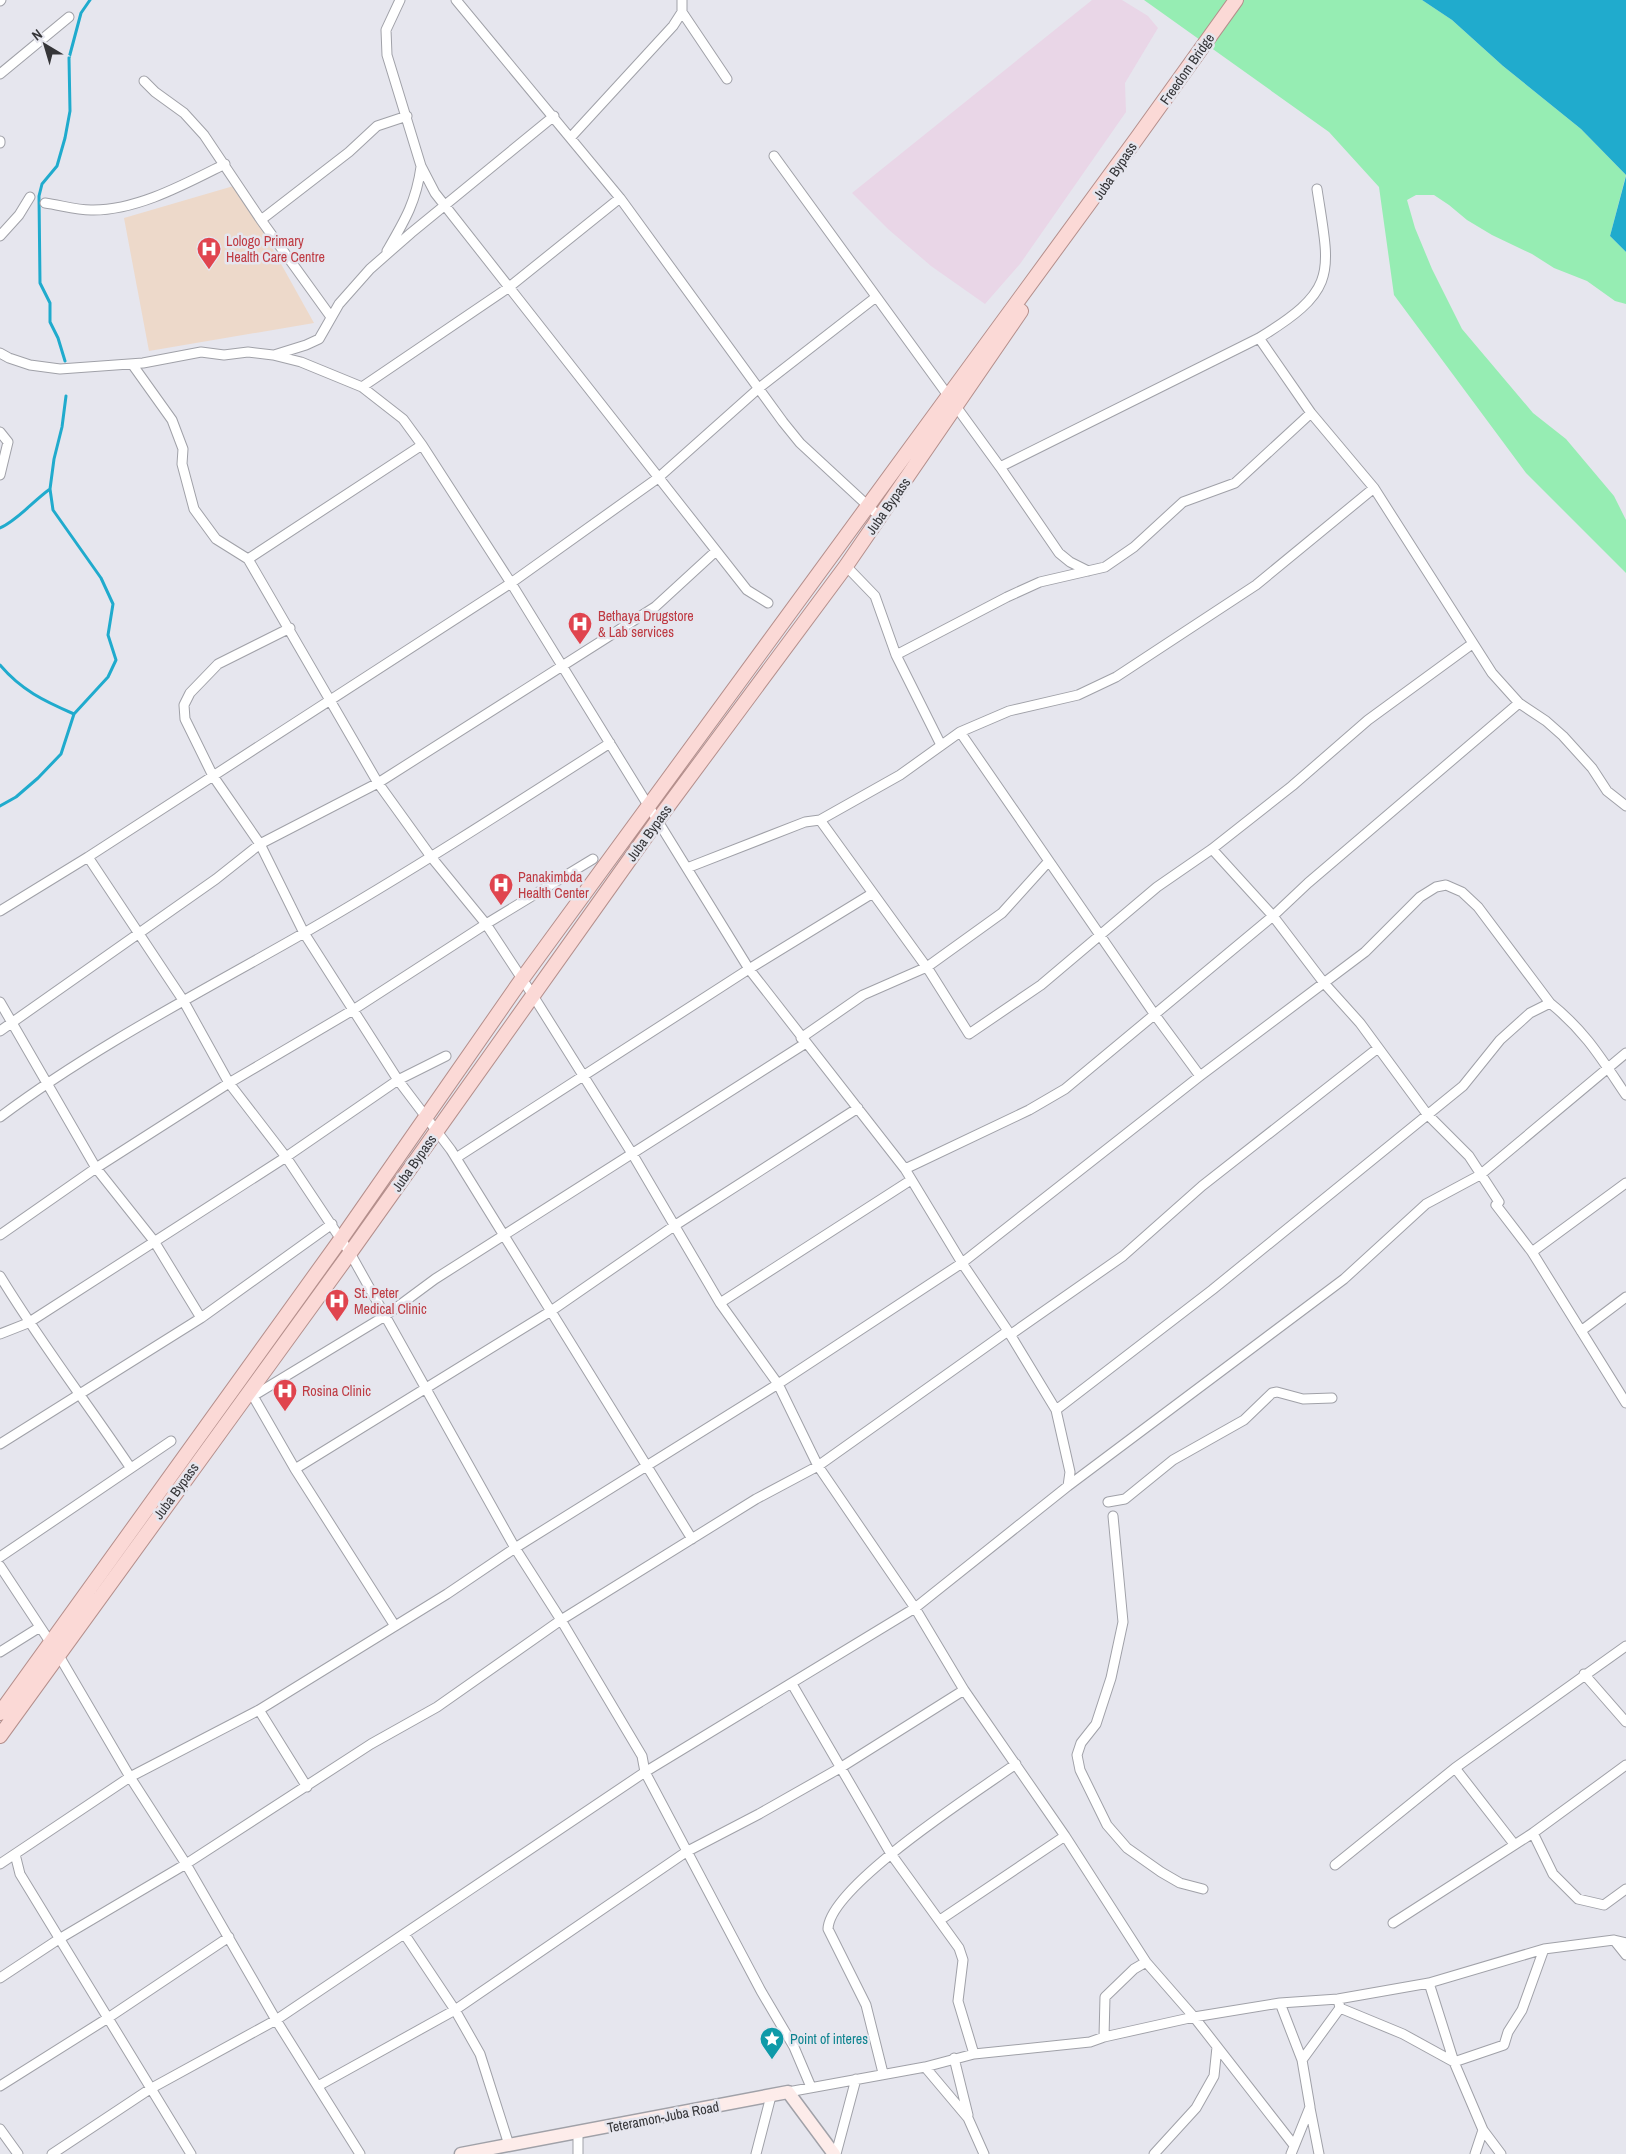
<svg xmlns="http://www.w3.org/2000/svg" width="1626" height="2154" font-family="'Archivo Narrow',sans-serif">
<rect width="100%" height="100%" fill="#e6e6ee"/>
<path fill="#e9d6e7" d="M1092 0H1122L1148 16 1158 28 1125 83 1126 112 1020 264 985 304 931 266 888 229 852 193Z"/>
<path fill="#edd9ca" d="M237 185 314 323 149 351 124 218Z"/>
<path fill="#96edb3" d="M1144 0H1422L1452 20 1503 66 1581 129 1626 175 1610 236 1626 252V304L1615 301 1587 281 1554 268 1532 254 1492 235 1467 220 1449 205 1434 195H1416L1407 200 1415 228 1432 269 1462 329 1533 413 1566 439 1614 496 1626 520V573L1526 473 1394 295 1379 187 1329 132Z"/>
<path fill="#20abcd" d="M1422 0H1626V175L1581 129 1503 66 1452 20Z
M1626 176V252L1610 236Z"/>
<g fill="none" stroke-linecap="round" stroke-linejoin="round">
<path stroke="#20abcd" stroke-width="3" d="M65 361 58 338 50 322V303L40 283 39 196 42 184 57 166 65 138 70 111 69 58 81 13 90 0
M0 528C18 520 33 501 50 489
M0 665C21 690 44 701 74 714
M0 806 16 797 38 778 61 754 74 714 108 677 116 660 108 635 113 604 101 578 53 510 50 489 54 459 62 427 66 396"/>
<defs>
<path id="street" d="M400 0 386 30 387 55 421 166 435 193 747 590 768 603
M456 0 620 198 783 422 800 443 880 517
M0 1 1 0
M682 12 727 79
M0 74 69 17
M144 81 155 92 184 113 204 135 261 220 331 317
M571 137 673 26 682 12V0
M0 141V143
M774 156 1000 467 1059 553 1070 562 1088 571
M45 203C60 205 76 210 91 210 136 211 185 184 225 164
M261 220 349 152 377 126 407 116
M0 236 19 215 30 197
M387 251C405 220 416 202 421 167
M1259 338 1311 413 1374 488 1492 673 1519 703 1546 721 1563 736 1592 768 1607 791 1626 806
M0 353 9 358 30 365 60 369 143 363 201 352 224 355 248 352 273 355 301 362 362 387 403 419 422 445 511 583 749 969 905 1169 962 1263 1008 1331 1056 1410 1070 1472 1068 1486 915 1608 645 1772 276 2020 150 2089 52 2154
M274 355 306 345 319 339 339 304 370 269 411 233 554 116
M132 364 172 420 183 449 182 464 194 509 216 539 248 559 378 783 432 858 486 924 532 994 633 1155 720 1303 778 1384 818 1466 915 1608 964 1690 1065 1836 1146 1962 1194 2017 1293 2144
M362 387 508 288 620 198
M0 432 8 442 0 475
M1000 467 1259 338C1339 289 1330 274 1317 189
M248 559 422 445
M846 566 875 596 896 655 941 745
M290 628 218 664 190 693 184 705 185 719 213 776 260 844 304 933 398 1080 451 1150 692 1539
M896 655 1007 597 1040 582 1105 567 1134 547 1183 502 1235 483 1311 413
M960 732 1155 1015 1200 1076
M820 820 930 972 969 1034 1041 985 1157 887 1212 849 1292 786 1368 720 1472 644
M1212 849 1273 916 1324 983 1360 1023 1427 1114 1469 1156 1499 1202 1496 1205 1532 1252 1626 1403
M88 857 183 1000 229 1083 286 1157 350 1253 515 1548 561 1620 642 1756 645 1772 761 1991 794 2047 811 2087
M687 868 805 822 820 820 900 775 960 732 1009 711 1078 695 1116 677 1256 585 1374 488
M0 911 88 857 511 583 658 478 759 388 876 297
M0 1002 96 1168 154 1241 201 1318
M0 1031 216 879 260 844 378 783 655 607 716 551
M801 1038 863 995 927 967 1002 913 1048 862
M0 1117C95 1046 201 992 304 933 408 873 509 808 610 743
M456 1158 749 969 873 893
M905 1169 1029 1110 1065 1089 1273 916 1308 883 1519 703
M0 1235 96 1168 229 1083 353 1010 486 924 593 859
M1532 1252 1626 1183
M0 1276C40 1342 87 1403 130 1467
M720 1303 911 1180
M1581 1331 1626 1297
M0 1334 28 1323 286 1157 398 1080 446 1056
M1010 1335 1123 1256 1202 1186 1378 1048
M250 1394 253 1396 295 1469 395 1626
M253 1396 385 1316 435 1279 806 1043
M1056 1410 1212 1290 1463 1086 1500 1040 1530 1013 1550 1003C1585 1031 1601 1058 1626 1095
M0 1444 201 1318 332 1224
M295 1469 551 1311 674 1226 858 1108
M1068 1486 1344 1279 1426 1204 1480 1175 1626 1053
M1108 1502 1125 1499 1173 1460 1244 1420 1272 1393 1277 1392 1303 1399 1332 1398
M1113 1516 1123 1622 1111 1678 1096 1724 1081 1743 1077 1755 1080 1770 1107 1825 1127 1848 1161 1872 1180 1883 1203 1889
M0 1557 171 1441
M0 1566 58 1654 130 1777 186 1864 276 2020 360 2154
M0 1652 40 1627
M1584 1674 1626 1722
M792 1684 891 1854 959 1948 963 1960 958 2001 974 2054
M259 1710 307 1787
M1455 1768 1514 1844
M1533 1833 1553 1874 1578 1899 1604 1905 1626 1889
M15 1854 20 1874 191 2154
M0 1864 130 1777 259 1710 447 1594 515 1548 778 1384 962 1263 1200 1076 1365 952 1420 897 1436 887 1446 885 1462 892 1478 907 1550 1003
M1335 1865 1455 1768 1626 1646
M940 1920 1065 1836
M1393 1923 1533 1833 1626 1765
M405 1935 455 2010 480 2054 509 2145
M1614 1940 1626 1955
M0 1978 59 1939 186 1864 371 1744 437 1707 561 1620 756 1499 818 1466 1008 1331
M1429 1983 1454 2062 1483 2130 1501 2154
M1338 1999 1340 2008 1403 2034 1454 2062 1504 2045 1508 2032 1522 2010 1544 1949
M1280 2003 1302 2060 1310 2107 1291 2154
M1104 2037 1105 1997 1134 1969 1146 1962
M954 2058 968 2115
M1302 2060 1340 2008
M925 2067 968 2118 984 2154
M883 2073 866 2005 828 1929C829 1886 978 1791 1016 1764
M0 2086 108 2018 229 1937
M318 2086 455 2010 686 1852 759 1814 840 1768 964 1690
M788 2092 925 2067 974 2054 1090 2042 1104 2037 1194 2017 1280 2003 1338 1999 1429 1983 1544 1949 1614 1940 1626 1943
M1310 2108 1319 2154
M0 2129 18 2154
M578 2133V2154
M756 2154 771 2096
M836 2154 856 2079
M1154 2154 1196 2108 1214 2076 1217 2047
M1475 2154 1483 2130"/>
<path id="secondary" d="M461 2154 788 2092 834 2154"/>
<path id="primary" d="M0 1713 341 1239 522 979 1137 138 1236 0
M0 1736 350 1253 657 821 846 566 1021 311"/>
</defs>
<use href="#street" stroke="#a0a1a8" stroke-width="11"/>
<use href="#secondary" stroke="#a0a1a8" stroke-width="15"/>
<use href="#primary" stroke="#b48f8c" stroke-width="16"/>
<use href="#street" stroke="#fff" stroke-width="9"/>
<use href="#secondary" stroke="#fdecea" stroke-width="12"/>
<use href="#primary" stroke="#fbd9d6" stroke-width="14"/>
</g>
<defs>
<symbol id="hospital-pin" viewBox="-11 -11 22 30"><path d="M0 17L-7.5 6A9.5 9.5 0 1 1 7.5 6Z" fill="#e0444e" stroke="#e6e6ee"/><path d="M-5-5h3v3.5h4V-5h3V5h-3V1.5h-4V5h-3Z" fill="#fff"/></symbol>
<symbol id="sight-pin" viewBox="-11 -11 22 30"><path d="M0 17L-7.5 6A9.5 9.5 0 1 1 7.5 6Z" fill="#0f9aa8" stroke="#e6e6ee"/><path d="M0-6L1.8-2.2L6-1.7L2.9 1.2L3.7 5.4L0 3.3L-3.7 5.4L-2.9 1.2L-6-1.7L-1.8-2.2Z" fill="#fff"/></symbol>
</defs>
<g fill-rule="evenodd">
<use href="#hospital-pin" x="195" y="235" width="28" height="38"/>
<use href="#hospital-pin" x="566" y="610" width="28" height="38"/>
<use href="#hospital-pin" x="487" y="871" width="28" height="38"/>
<use href="#hospital-pin" x="323" y="1287" width="28" height="38"/>
<use href="#hospital-pin" x="271" y="1377" width="28" height="38"/>
<use href="#sight-pin" x="758" y="2025" width="28" height="38"/>
</g>
<g text-anchor="middle" dominant-baseline="central" stroke-width="5" stroke-linejoin="round" paint-order="stroke">
<g font-size="14" fill="#353538" stroke="#e6e6ee">
<text transform="translate(1187 69) rotate(-55)">Freedom Bridge</text>
<text transform="translate(1115 171) rotate(-56)">Juba Bypass</text>
<text transform="translate(888 506) rotate(-55)">Juba Bypass</text>
<text transform="translate(649 833) rotate(-54)">Juba Bypass</text>
<text transform="translate(414 1163) rotate(-55)">Juba Bypass</text>
<text transform="translate(176 1491) rotate(-54)">Juba Bypass</text>
<text transform="translate(663 2117) rotate(-11)">Teteramon-Juba Road</text>
</g>
<g font-size="14" fill="#be3a42" stroke="#e6e6ee" text-anchor="start">
<text x="226" y="241">Lologo Primary<tspan x="226" dy="16">Health Care Centre</tspan></text>
<text x="598" y="616">Bethaya Drugstore<tspan x="598" dy="16">&amp; Lab services</tspan></text>
<text x="518" y="877">Panakimbda<tspan x="518" dy="16">Health Center</tspan></text>
<text x="354" y="1293">St. Peter<tspan x="354" dy="16">Medical Clinic</tspan></text>
<text x="302" y="1391">Rosina Clinic</text>
</g>
<g font-size="14" fill="#0d838f" stroke="#e6e6ee" text-anchor="start">
<text x="790" y="2039">Point of interes</text>
</g>
</g>
<g transform="translate(45 45) rotate(322)" stroke="#e6e6ee" stroke-width="4" paint-order="stroke">
<path d="M0-4L9 19L0 12L-9 19Z" fill="#353538"/>
<text y="-8" font-size="14" font-weight="bold" text-anchor="middle" fill="#353538">N</text>
</g>
</svg>
